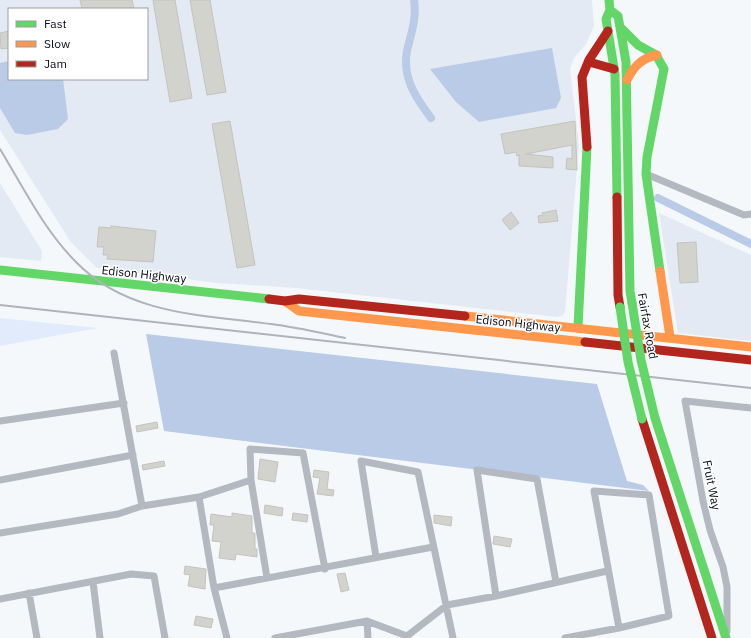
<svg xmlns="http://www.w3.org/2000/svg" width="751" height="638" font-family="'IBM Plex Sans',sans-serif">
<rect width="100%" height="100%" fill="#f5f8fb"/>
<path fill="#e3eaf3" fill-rule="evenodd" d="M0 0H592L594 26 586 44 574 58 570 69 579 145 565 312 562 316 557 317 296 288 217 283 97 268 70 241 0 130ZM9 9H147V79H9Z
M0 183 42 251 41 261 0 257Z
M659 213 751 255V341L678 333Z"/>
<path fill="#e1ebfb" d="M0 318 98 328 0 346Z"/>
<path fill="#b9cbe6" d="M552 48 561 98 556 108 479 122 456 102 430 69Z
M9 61V79H63L68 119 58 129 27 135 15 133 0 108V63Z
M146 334 597 384 627 481 643 485 649 491 164 431Z"/>
<g fill="none" stroke-linecap="round" stroke-linejoin="round">
<path stroke="#b9cbe6" stroke-width="8" d="M414 0C417 19 411 33 407 51 402 78 416 98 431 118
M658 198 751 244"/>
</g>
<path fill="#d3d3ce" stroke="#c3c3be" d="M80 0H132L134 9H82Z
M153 0H175L192 98 170 102Z
M190 0H210L226 92 207 95Z
M9 31V48L1 49 0 33Z
M230 121 255 265 237 268 212 124Z
M575 121 577 170 566 169 567 158 572 159V145L526 154 553 157V168L519 166V155L517 156 516 152 505 154 501 134Z
M556 210 558 221 539 223 538 216 543 215 542 213Z
M511 212 519 223 510 230 502 220Z
M111 226 156 231 153 262 107 259 108 255H103L104 247H97L99 227 111 228Z
M696 242 698 282 680 283 677 243Z
M157 422 158 428 137 432 136 426Z
M260 459 278 462 275 482 258 479Z
M164 461 165 466 143 470 142 465Z
M314 470 329 472 327 489 334 490 333 496 317 494 320 478 313 477Z
M265 505 283 508 282 516 264 513Z
M232 513 252 516V533H255V549H257V557L236 554 235 560 219 558 221 542 212 541 214 525H210L211 514 232 517Z
M293 513 308 515 307 522 292 520Z
M434 515 452 517 451 526 434 523Z
M494 536 512 539 510 547 493 544Z
M185 566 206 569 205 589 188 586 190 575 184 574Z
M345 573 349 590 341 592 337 574Z
M196 616 213 619 211 628 194 625Z"/>
<g fill="none" stroke-linecap="round" stroke-linejoin="round">
<path stroke="#b3b8c1" stroke-width="7" d="M646 174 744 215 751 214
M0 421 124 403
M0 480 133 455
M142 506 199 497
M0 533 118 514 142 506 114 353
M376 557 361 461 418 472 453 638
M267 578 251 480 250 449 303 453 325 569
M93 582 100 638
M214 588 433 547
M29 593 37 638
M496 596 477 470 537 479 556 582
M0 599 131 574 154 576 165 638
M367 621 368 638
M727 631V587L723 567 710 530 703 501 685 401 751 408
M227 638 214 588 199 497 251 480
M275 638 367 621 407 636 447 605 496 596 607 571
M565 638 619 628 669 616 649 495 594 491 619 628"/>
<path stroke="#63d668" stroke-width="9" d="M609 0 610 10 606 19 615 74 617 197
M610 10 618 16 626 62 630 291 632 303
M622 29 638 45 656 55 664 69 647 157 646 174 660 271
M0 270 269 299
M578 327 587 147
M655 418 726 638"/>
<path stroke="#ff974d" stroke-width="9" d="M627 80C634 66 642 58 657 55
M660 271 670 337
M285 301 299 311 585 342
M465 316 751 347"/>
<path stroke="#b3261e" stroke-width="9" d="M589 62 614 69
M587 147 582 77 589 60 608 31
M617 197 618 295 620 307
M269 299 285 301 299 299 465 316
M585 342 751 360
M642 419 712 638"/>
<path stroke="#afb3ba" stroke-width="2" d="M0 149C23 187 44 230 76 262 127 315 203 315 271 324 296 327 321 333 345 338
M0 305 751 388"/>
<path stroke="#63d668" stroke-width="9" d="M632 303 641 360 655 418
M620 307 628 362 642 419"/>
</g>
<g text-anchor="middle" dominant-baseline="central" stroke-width="3" stroke-linejoin="round" paint-order="stroke">
<g font-size="12" fill="#060c15" stroke="#fff">
<text transform="translate(144 274) rotate(6)">Edison Highway</text>
<text transform="translate(518 323) rotate(6)">Edison Highway</text>
<text transform="translate(648 326) rotate(80)">Fairfax Road</text>
<text transform="translate(712 485) rotate(79)">Fruit Way</text>
</g>
</g>
<rect x="8" y="8" width="140" height="72" fill="#ffffff" stroke="#9b9ea1"/>
<rect x="16" y="21" width="20" height="6" fill="#63d668" stroke="#9b9ea1"/>
<text x="44" y="28" font-size="12" fill="#060c15">Fast</text>
<rect x="16" y="41" width="20" height="6" fill="#ff974d" stroke="#9b9ea1"/>
<text x="44" y="48" font-size="12" fill="#060c15">Slow</text>
<rect x="16" y="61" width="20" height="6" fill="#b3261e" stroke="#9b9ea1"/>
<text x="44" y="68" font-size="12" fill="#060c15">Jam</text>
</svg>
